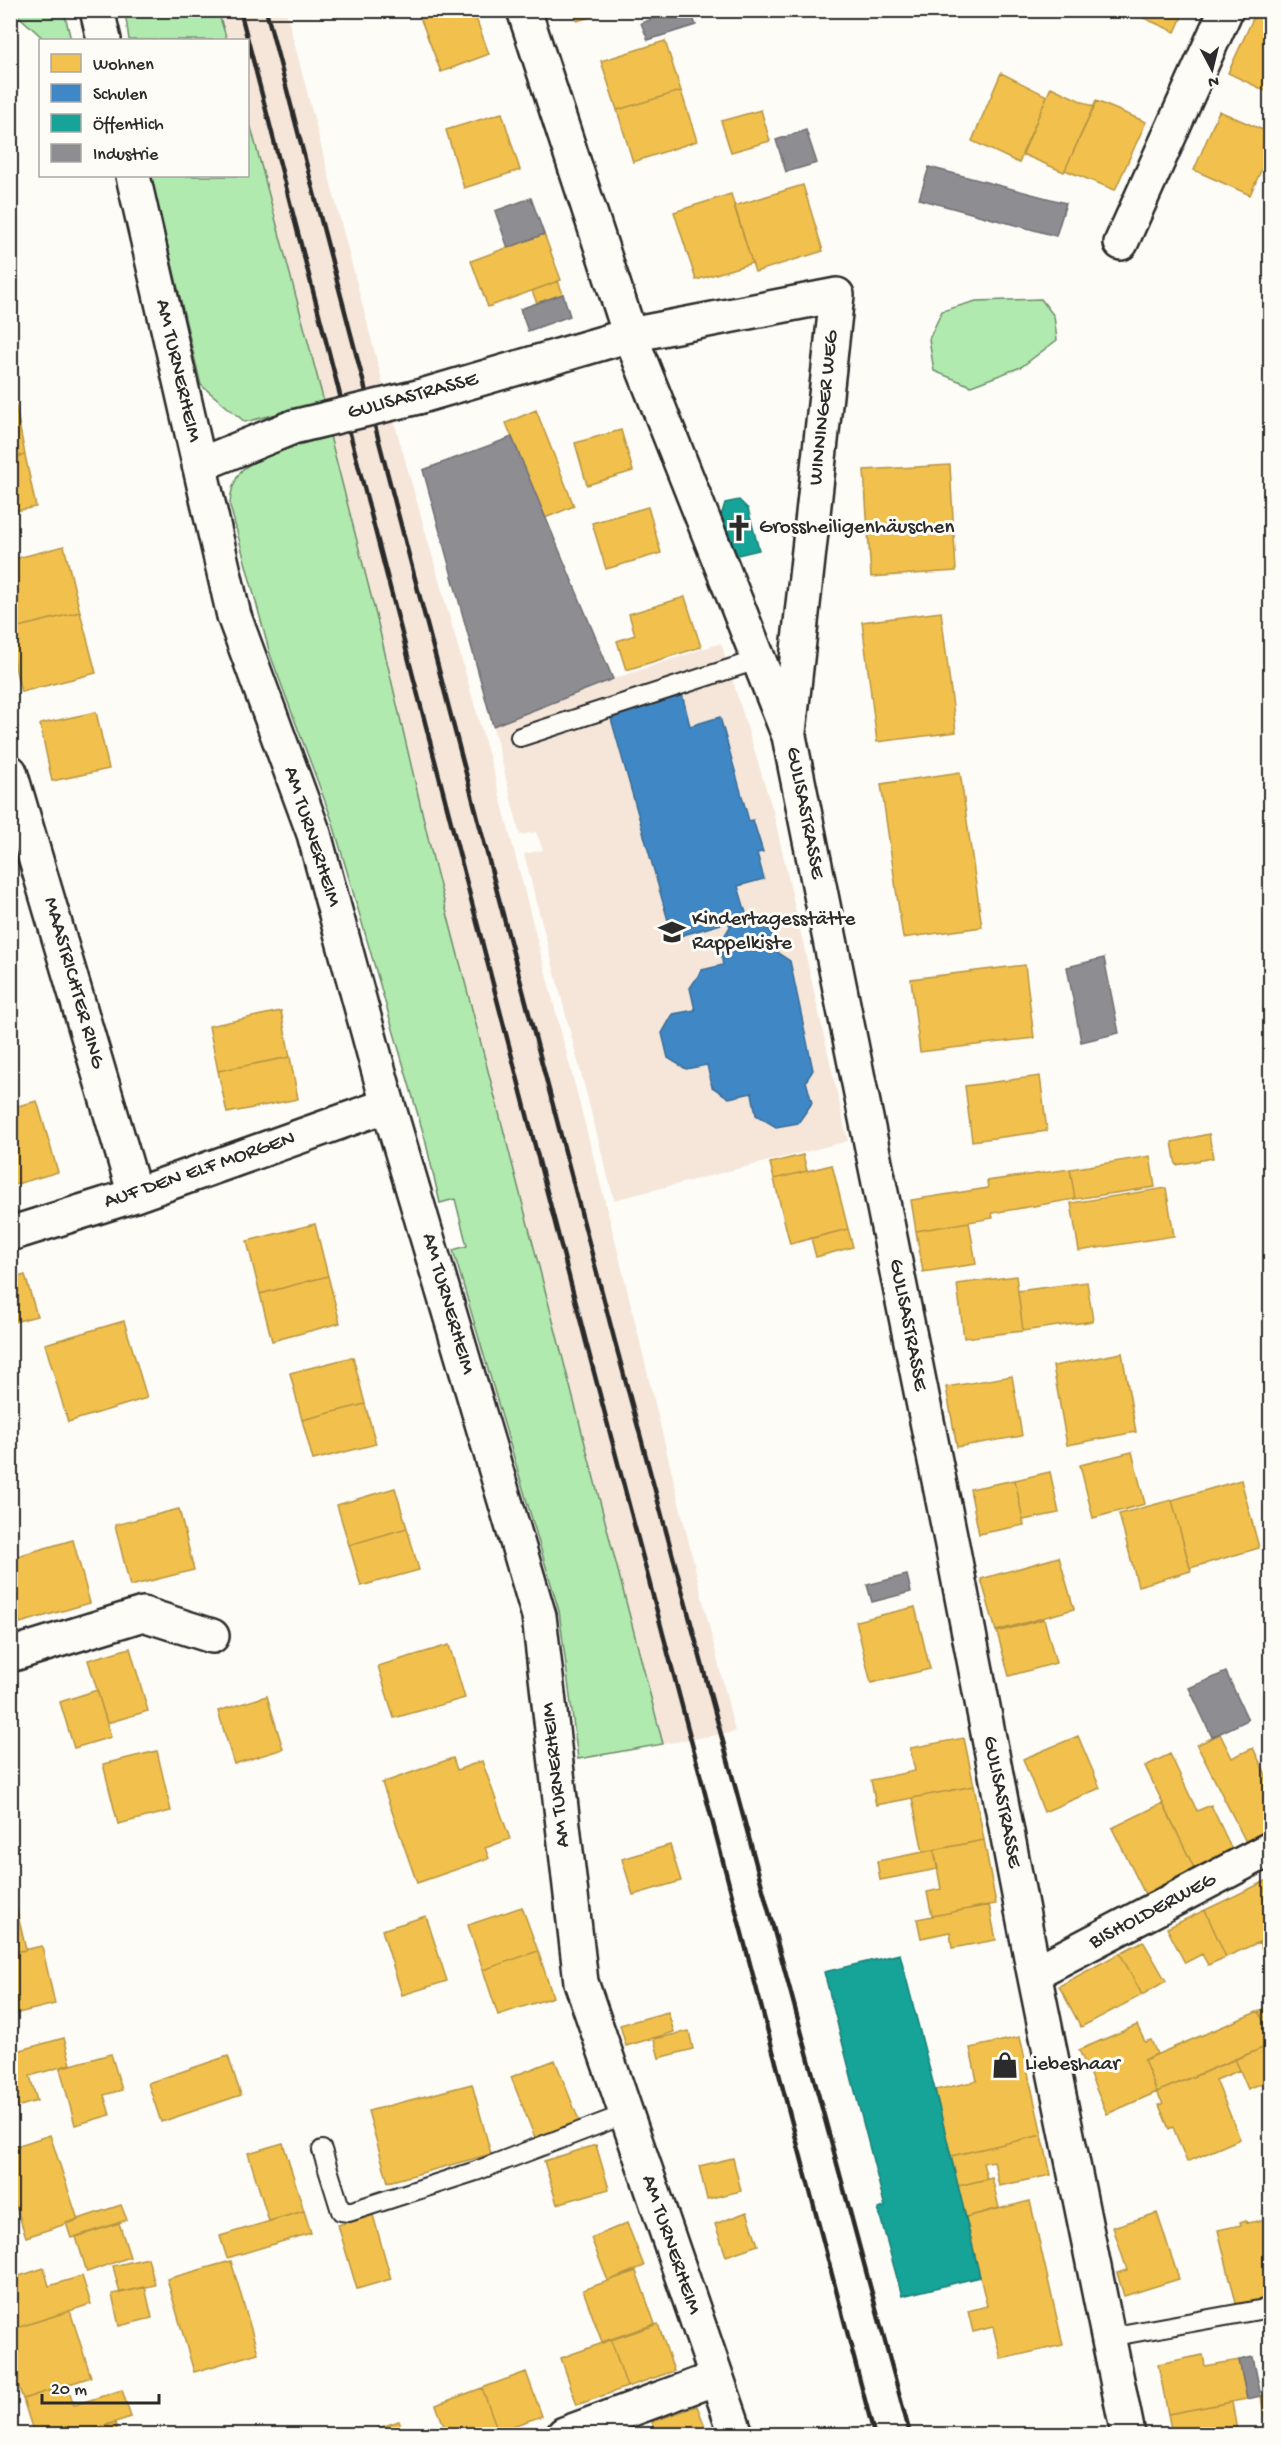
<svg xmlns="http://www.w3.org/2000/svg" width="1281" height="2445" font-family="'Gochi Hand',sans-serif">
<rect width="100%" height="100%" fill="#fdfcf7"/>
<filter id="ink" filterUnits="userSpaceOnUse"><feTurbulence type="fractalNoise" baseFrequency=".0167" numOctaves="2"/><feDisplacementMap in="SourceGraphic" scale="12" xChannelSelector="R" yChannelSelector="G"/><feConvolveMatrix kernelMatrix="1 2 1 2 8 2 1 2 1" color-interpolation-filters="sRGB"/></filter>
<g filter="url(#ink)">
<path fill="#f5e6d9" d="M218 11H286L384 388 324 402 248 116V40H227Z
M394 421 496 781 618 1252 735 1732 663 1744 433 859 377 619 330 436Z
M721 643 773 811 848 1141 614 1200 524 854 543 850 536 832 520 835 493 726 613 679Z"/>
<path fill="#b1eaae" stroke="#6e8a6c" stroke-width="1.5" d="M13 11H64L71 40H45Z
M125 11H218L227 40H129Z
M248 116 324 402 245 422 201 385 151 176H248Z
M1041 299 1054 316 1057 340 1021 367 971 386 934 371 929 339 942 311 976 301Z
M330 436 377 619 433 859 663 1744 578 1759 559 1611 453 1250 467 1246 455 1199 440 1203 425 1139 332 820 270 654 230 506C230 493 233 482 241 471 253 458 311 441 330 436Z"/>
<path fill="#f2c14e" stroke="#b69444" stroke-width="1.5" d="M422 10H473L489 54 441 72 418 12Z
M574 10H612L577 21Z
M690 10H718L693 18Z
M1126 10H1185L1175 32Z
M1256 12 1270 17V93L1228 73Z
M665 41 681 91 617 110 601 61Z
M1001 73 1047 96 1019 163 972 141Z
M1051 87 1094 107 1064 172 1022 154Z
M681 91 697 141 633 162 617 110Z
M1096 101 1146 122 1115 190 1065 170Z
M761 110 770 141 731 152 721 121Z
M1219 111 1270 133V150L1250 195 1194 170Z
M502 113 520 170 464 188 446 130Z
M803 185 823 251 755 272 734 206Z
M731 194 752 263 696 280 674 212Z
M544 234 561 280 488 307 471 261Z
M558 281 563 294 537 303 532 291Z
M10 292 16 315 10 317Z
M10 402H15L25 455 10 458Z
M536 410 574 506 545 518 506 423Z
M621 430 633 471 587 485 575 443Z
M25 455 36 507 10 512V458Z
M950 465 956 571 871 577 864 470Z
M648 507 661 553 606 569 592 523Z
M64 546 80 612 10 629V560Z
M685 597 701 647 626 670 617 641 635 635 629 614Z
M80 612 96 673 21 692 10 646V629Z
M941 612 956 732 877 742 862 622Z
M96 712 109 769 52 781 40 724Z
M960 772 982 927 903 938 881 784Z
M1025 965 1034 1038 920 1052 911 979Z
M281 1011 290 1057 218 1071 209 1026Z
M290 1057 298 1099 227 1113 218 1071Z
M1040 1076 1047 1131 972 1141 965 1086Z
M37 1101 58 1172 10 1186V1108Z
M1209 1134 1213 1158 1176 1165 1172 1142Z
M803 1155 807 1171 774 1179 770 1163Z
M1150 1156 1155 1187 1075 1199 1070 1169Z
M832 1165 848 1229 790 1244 774 1179Z
M1070 1169 1075 1199 992 1213 993 1218 916 1231 911 1200 988 1188 987 1181Z
M1166 1188 1174 1236 1079 1251 1071 1203Z
M969 1222 976 1264 923 1272 916 1231Z
M315 1224 328 1276 260 1294 247 1241Z
M848 1229 853 1247 816 1257 811 1238Z
M25 1275 37 1316 10 1323V1279Z
M328 1276 340 1323 272 1341 260 1294Z
M1016 1276 1023 1331 964 1338 957 1284Z
M1087 1282 1093 1321 1023 1331 1018 1291Z
M124 1321 147 1398 68 1422 45 1344Z
M1122 1353 1136 1432 1067 1445 1053 1366Z
M353 1357 365 1404 302 1420 290 1373Z
M1012 1376 1022 1436 957 1447 946 1387Z
M365 1404 376 1444 313 1460 302 1420Z
M1132 1452 1145 1504 1093 1518 1080 1465Z
M1050 1472 1059 1513 1023 1520 1015 1480Z
M1015 1480 1024 1525 979 1534 970 1489Z
M1241 1480 1259 1548 1190 1568 1172 1500Z
M395 1488 407 1528 349 1545 337 1505Z
M1172 1500 1191 1571 1138 1586 1119 1514Z
M179 1509 194 1570 130 1586 115 1525Z
M407 1528 419 1570 361 1586 349 1545Z
M73 1540 90 1603 20 1623 10 1589V1558Z
M1059 1557 1074 1609 996 1631 981 1579Z
M915 1607 930 1669 871 1683 856 1621Z
M1270 1611V1631L1262 1615Z
M1044 1619 1056 1663 1009 1676 997 1632Z
M449 1645 465 1698 394 1718 378 1666Z
M130 1648 148 1711 107 1723 88 1660Z
M97 1690 111 1737 74 1748 60 1702Z
M267 1696 283 1749 234 1764 218 1711Z
M1220 1734 1232 1758 1253 1748 1270 1783V1832L1247 1844 1197 1745Z
M1078 1736 1100 1788 1044 1812 1023 1759Z
M964 1738 974 1786 876 1805 871 1780 915 1771 910 1748Z
M157 1751 171 1811 118 1824 103 1764Z
M1170 1754 1197 1811 1211 1805 1234 1854 1196 1872 1145 1766Z
M453 1758 457 1770 482 1761 510 1839 485 1848 489 1858 417 1883 382 1783Z
M974 1786 984 1840 923 1852 912 1798Z
M1163 1803 1196 1872 1146 1896 1112 1828Z
M984 1840 996 1904 932 1916 927 1892 941 1889 934 1850Z
M670 1845 681 1881 633 1895 622 1859Z
M934 1850 938 1869 880 1880 877 1861Z
M1270 1879V1937L1226 1957 1205 1910Z
M10 1894H13L26 1950 10 1953Z
M989 1905 996 1940 952 1948 950 1932 921 1938 917 1919Z
M522 1907 538 1951 483 1970 468 1925Z
M1205 1910 1226 1957 1208 1965 1202 1954 1185 1963 1167 1928Z
M426 1916 447 1981 402 1995 382 1930Z
M1270 1937V1970L1259 1942Z
M1143 1941 1166 1981 1142 1995 1120 1953Z
M42 1946 55 2004 10 2015V1953Z
M538 1951 553 1997 498 2015 483 1970Z
M1120 1953 1142 1995 1081 2027 1059 1986Z
M1270 2006V2038L1259 2011Z
M1259 2011 1270 2038V2045L1157 2092 1144 2060Z
M668 2012 674 2032 626 2046 620 2025Z
M1137 2025 1145 2042 1151 2040 1157 2054 1144 2060 1157 2092 1107 2114 1079 2050Z
M689 2031 693 2049 659 2058 654 2039Z
M1020 2037 1042 2135 951 2156 935 2090 977 2081 970 2048Z
M64 2038 71 2064 30 2076 37 2101 10 2109V2053Z
M1270 2045V2080L1248 2089 1235 2059Z
M111 2054 122 2090 104 2095 110 2115 75 2125 60 2068Z
M228 2056 241 2095 161 2122 148 2083Z
M1235 2059 1240 2070 1216 2080 1240 2139 1187 2162 1173 2127 1169 2129 1159 2105 1163 2104 1157 2092Z
M555 2060 580 2123 536 2140 511 2077Z
M472 2084 491 2154 388 2182 368 2111Z
M50 2135 78 2220 26 2237 10 2189V2148Z
M1042 2135 1051 2175 999 2186 994 2161 983 2163 987 2179 958 2186 951 2156Z
M283 2143 304 2211 269 2221 248 2153Z
M596 2145 609 2189 557 2204 544 2161Z
M733 2158 741 2191 707 2199 699 2166Z
M992 2178 999 2208 966 2217 958 2186Z
M1030 2201 1063 2345 1001 2359 993 2327 973 2332 968 2311 987 2306 966 2217Z
M121 2205 127 2220 71 2238 66 2223Z
M304 2211 311 2233 227 2258 220 2236Z
M747 2212 758 2245 726 2256 715 2224Z
M1157 2213 1179 2279 1124 2296 1117 2273 1127 2270 1113 2227Z
M373 2215 391 2279 357 2289 338 2225Z
M1269 2219 1270 2291 1268 2292 1262 2301 1237 2307 1218 2230 1241 2225 1240 2222 1246 2220 1247 2223Z
M119 2223 130 2257 87 2272 76 2237Z
M627 2223 644 2266 608 2281 591 2238Z
M148 2258 155 2285 120 2293 113 2266Z
M231 2261 258 2353 194 2372 167 2279Z
M44 2268 49 2286 82 2276 91 2304 10 2330V2279Z
M636 2271 655 2324 602 2342 583 2290Z
M145 2287 152 2318 119 2326 112 2294Z
M70 2311 91 2377 23 2399 10 2361V2330Z
M658 2324 674 2371 627 2387 611 2340Z
M611 2340 627 2387 577 2405 561 2358Z
M1203 2355 1205 2366 1239 2360 1247 2399 1168 2414 1158 2364Z
M526 2372 542 2416 498 2431 482 2388Z
M67 2385 74 2405 122 2390 131 2417 78 2434H34L23 2399Z
M482 2388 498 2431 490 2434H447L436 2405Z
M1270 2395V2434H1267L1261 2396Z
M1232 2402 1237 2431 1244 2429 1245 2434H1172L1168 2414Z
M697 2406 708 2434H656L652 2422Z
M399 2421 404 2434H361Z
M115 2423 119 2434H78Z
M1021 2429 1022 2434H998Z"/>
<path fill="#3f88c5" stroke="#396c97" stroke-width="1.5" d="M682 694 690 726 720 717 749 821 753 820 763 852 757 853 764 879 738 886 748 920 730 926 728 922 673 938 610 715Z
M748 920H754L774 933 778 953 790 961 813 1070 806 1081 812 1103 798 1123 776 1127 756 1115 752 1093 729 1098 712 1087 707 1065 686 1069 668 1058 662 1033 673 1014 695 1010 690 988 702 970 723 965 719 945 731 925Z"/>
<path fill="#17a398" stroke="#1d7f77" stroke-width="1.5" d="M739 500 748 509 759 550 733 556 721 516 725 503Z
M900 1954 935 2090 980 2277 902 2296 878 2209 885 2207 824 1972Z"/>
<path fill="#8d8d92" stroke="#707073" stroke-width="1.5" d="M678 10H690L696 25 648 40 641 23Z
M806 130 817 163 786 172 776 140Z
M929 167 1066 203 1056 236 919 199Z
M531 198 544 234 508 248 495 211Z
M563 294 570 316 528 331 520 309Z
M512 437 613 679 493 726 423 470Z
M1104 958 1119 1033 1081 1042 1067 967Z
M907 1575 911 1592 872 1602 867 1585Z
M1226 1672 1248 1720 1212 1737 1189 1688Z
M1270 2205V2225L1266 2207Z
M1253 2357 1261 2396 1247 2399 1239 2360Z"/>
<g fill="none" stroke-linecap="round" stroke-linejoin="round">
<defs>
<path id="service" d="M520 737 757 660
M322 2150 341 2211 349 2212 476 2171 626 2114
M1109 2337 1270 2308"/>
<path id="minor" d="M97 10 104 40
M524 10 630 335 789 736 952 1545 1034 1973 1128 2434
M133 176 234 616 314 834 388 1105 539 1616 581 1982 736 2434
M1121 243 1226 10
M418 397 630 335 837 295 789 732
M199 465 293 427
M10 772 135 1195
M10 1234 135 1195 388 1105
M10 1655 143 1614 212 1636
M1034 1973 1270 1849
M564 2434 716 2378"/>
</defs>
<use href="#service" stroke="#2b2b2b" stroke-width="22"/>
<use href="#minor" stroke="#2b2b2b" stroke-width="38"/>
<use href="#service" stroke="#fdfcf7" stroke-width="18"/>
<use href="#minor" stroke="#fdfcf7" stroke-width="33"/>
<path stroke="#2b2b2b" stroke-width="4.5" d="M240 10 586 1342 874 2434
M266 10 615 1342 910 2434"/>
<defs>
<path id="minor-bridge" d="M293 427 418 397"/>
</defs>
<use href="#minor-bridge" stroke="#2b2b2b" stroke-width="38" stroke-linecap="butt"/>
<use href="#minor-bridge" stroke="#fdfcf7" stroke-width="33"/>
</g>
</g>
<defs>
<symbol id="church-bare" viewBox="-9 -9 18 18"><path d="M-1.2-6h2.4v3.5h3.3v2.4h-3.3V6h-2.4V-.1h-3.3v-2.4h3.3Z" fill="#2b2b2b" stroke="#fdfcf7" stroke-width="2.5" paint-order="stroke"/></symbol>
<symbol id="school-bare" viewBox="-9 -9 18 18"><path d="M0-5L7-2L0 1L-7-2ZM-4 1L0 2.5L4 1V4Q0 6-4 4Z" fill="#2b2b2b" stroke="#fdfcf7" stroke-width="2.5" paint-order="stroke"/></symbol>
<symbol id="shop-bare" viewBox="-9 -9 18 18"><path d="M-5-2.5h2.3a2.7 3.5 0 0 1 5.4 0H5L5.5 6h-11ZM-1.5-2.5h3a1.5 2.3 0 0 0-3 0Z" fill="#2b2b2b" stroke="#fdfcf7" stroke-width="2.5" paint-order="stroke"/></symbol>
</defs>
<g fill-rule="evenodd">
<use href="#church-bare" x="720" y="509" width="38" height="38"/>
<use href="#school-bare" x="653" y="913" width="38" height="38"/>
<use href="#shop-bare" x="986" y="2046" width="38" height="38"/>
</g>
<g text-anchor="middle" dominant-baseline="central" stroke-width="6" stroke-linejoin="round" paint-order="stroke">
<g font-size="21" fill="#2b2b2b" stroke="#fdfcf7">
<text transform="translate(177 371) rotate(77)">AM TURNERHEIM</text>
<text transform="translate(413 397) rotate(-15)">GULISASTRASSE</text>
<text transform="translate(825 408) rotate(-84)">WINNINGER WEG</text>
<text transform="translate(804 813) rotate(79)">GULISASTRASSE</text>
<text transform="translate(311 837) rotate(72)">AM TURNERHEIM</text>
<text transform="translate(73 983) rotate(74)">MAASTRICHTER RING</text>
<text transform="translate(200 1171) rotate(-19)">AUF DEN ELF MORGEN</text>
<text transform="translate(447 1304) rotate(74)">AM TURNERHEIM</text>
<text transform="translate(907 1325) rotate(79)">GULISASTRASSE</text>
<text transform="translate(557 1775) rotate(-96)">AM TURNERHEIM</text>
<text transform="translate(1001 1802) rotate(79)">GULISASTRASSE</text>
<text transform="translate(1153 1912) rotate(-28)">BISHOLDERWEG</text>
<text transform="translate(670 2245) rotate(71)">AM TURNERHEIM</text>
</g>
<g font-size="21" fill="#2b2b2b" stroke="#fdfcf7" text-anchor="start">
<text x="759" y="528">Grossheiligenhäuschen</text>
<text x="692" y="920">Kindertagesstätte<tspan x="692" dy="24">Rappelkiste</tspan></text>
<text x="1025" y="2065">Liebeshaar</text>
</g>
</g>
<rect width="1281" height="2445" fill="none" stroke="#fdfcf7" stroke-width="36"/>
<rect x="18" y="18" width="1245" height="2409" fill="none" stroke="#2b2b2b" stroke-width="2" filter="url(#ink)"/>
<rect x="39" y="39" width="210" height="138" fill="#fdfcf7" stroke="#a9a8a5" stroke-width="1.5"/>
<rect x="51" y="54" width="30" height="18" fill="#f2c14e" stroke="#a9a8a5" stroke-width="1.5"/>
<text x="93" y="69" font-size="18" fill="#2b2b2b">Wohnen</text>
<rect x="51" y="84" width="30" height="18" fill="#3f88c5" stroke="#a9a8a5" stroke-width="1.5"/>
<text x="93" y="99" font-size="18" fill="#2b2b2b">Schulen</text>
<rect x="51" y="114" width="30" height="18" fill="#17a398" stroke="#a9a8a5" stroke-width="1.5"/>
<text x="93" y="129" font-size="18" fill="#2b2b2b">Öffentlich</text>
<rect x="51" y="144" width="30" height="18" fill="#8d8d92" stroke="#a9a8a5" stroke-width="1.5"/>
<text x="93" y="159" font-size="18" fill="#2b2b2b">Industrie</text>
<g transform="translate(1212 69) rotate(173)" stroke="#fdfcf7" stroke-width="4.5" paint-order="stroke">
<path d="M0-4.5L10 22L0 15L-10 22Z" fill="#2b2b2b"/>
<text y="-9" font-size="16" font-weight="bold" text-anchor="middle" fill="#2b2b2b">N</text>
</g>
<path d="M42 2394v9h117v-9" fill="none" stroke="#2b2b2b" stroke-width="3"/>
<text x="51" y="2394" font-size="18" fill="#2b2b2b" stroke="#fdfcf7" stroke-width="4.5" paint-order="stroke">20 m</text>
</svg>
